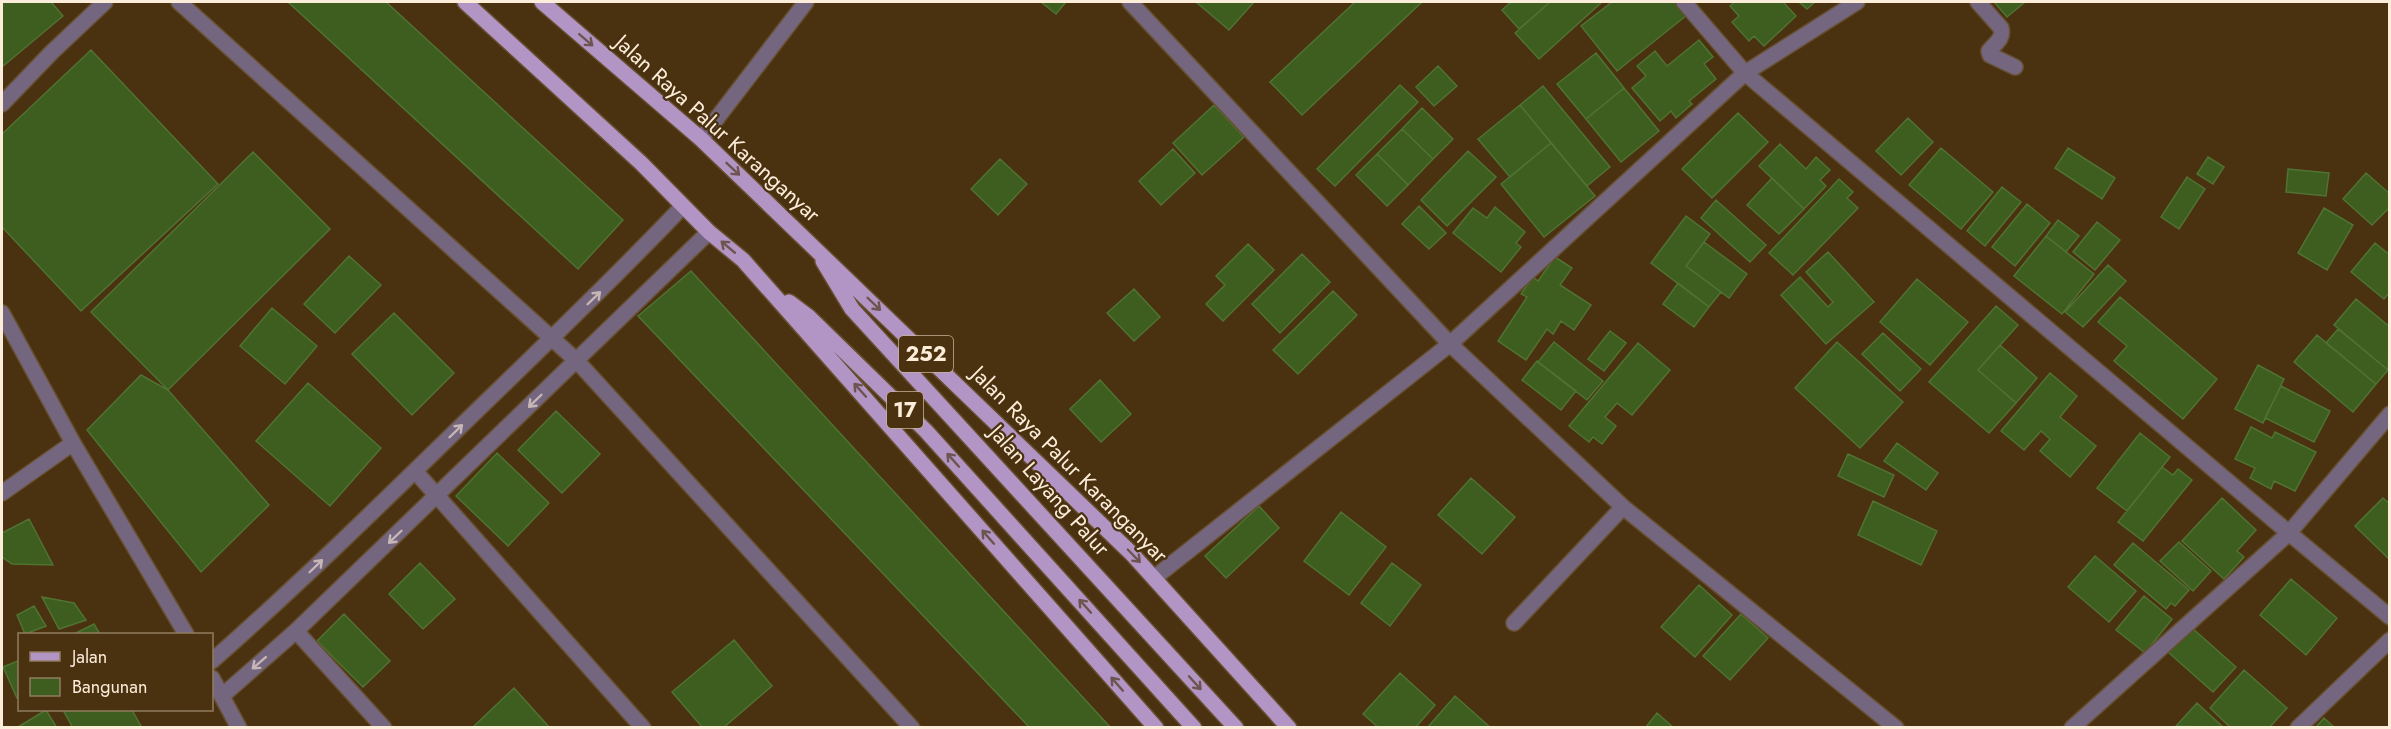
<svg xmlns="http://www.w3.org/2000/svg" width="2391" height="729" font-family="Jost,sans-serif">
<rect width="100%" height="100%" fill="#4a310f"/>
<path fill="#3d5e1e" stroke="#507233" stroke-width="1.5" d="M2 2H51L63 16 2 67Z
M288 2H386L623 220 578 269Z
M1041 2H1066L1056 14Z
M1196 2H1254L1229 30Z
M1355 2H1422L1302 115 1270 82Z
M1511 2H1550L1519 29 1502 10Z
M1550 2H1602L1539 59 1515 33Z
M1612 2H1676L1687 15 1617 71 1581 26Z
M1735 2H1786L1784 3 1796 16 1764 46 1754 36 1749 41 1732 22 1739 16 1730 6Z
M1799 2H1815L1807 9Z
M1994 2H2025L2007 17Z
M1699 40 1713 57 1704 64 1716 79 1689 101 1692 104 1676 118 1671 111 1660 121 1632 88 1646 76 1637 66 1655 51 1667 66Z
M91 50 218 184 81 311 2 227V134Z
M1596 53 1624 88 1586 119 1557 84Z
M1438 66 1457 86 1434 106 1416 87Z
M1400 85 1418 102 1335 186 1317 169Z
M1543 86 1610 167 1587 186 1520 105Z
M1624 88 1659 131 1621 162 1586 119Z
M1214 105 1244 137 1202 175 1173 143Z
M1520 105 1551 143 1510 177 1478 139Z
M1422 108 1453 139 1433 159 1402 129Z
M1738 113 1768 142 1712 198 1682 169Z
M1908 118 1933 142 1901 175 1876 151Z
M1402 129 1433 159 1408 185 1377 154Z
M1551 143 1595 196 1544 237 1501 184Z
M1780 144 1806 169 1816 157 1830 170 1820 180 1826 186 1804 209 1759 166Z
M1941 148 1993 192 1961 229 1909 185Z
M2068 148 2115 178 2102 199 2055 168Z
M1173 149 1195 173 1161 205 1139 181Z
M1468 151 1496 177 1447 226 1421 200Z
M253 152 330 229 168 390 91 312Z
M1377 154 1408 185 1387 206 1356 175Z
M2208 157 2224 167 2213 184 2197 174Z
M1000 159 1027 184 998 215 971 189Z
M2288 169 2329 173 2326 196 2286 192Z
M2366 173 2390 194V207L2372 225 2343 199Z
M2187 177 2205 189 2179 229 2161 217Z
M1772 178 1804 209 1779 234 1747 205Z
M1839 179 1853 192 1847 198 1858 208 1793 275 1769 253Z
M2002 187 2021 202 1985 246 1967 231Z
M1716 200 1766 245 1750 262 1701 218Z
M2027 204 2050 223 2015 266 1992 247Z
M1419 206 1446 233 1429 249 1402 224Z
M1495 207 1525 232 1516 243 1521 247 1501 272 1453 233 1473 208 1487 218Z
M2324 208 2353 225 2327 270 2298 253Z
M1686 216 1710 234 1686 266 1721 292 1709 307 1651 263Z
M2058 220 2079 236 2066 252 2046 236Z
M2097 222 2120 240 2095 270 2073 252Z
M2046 236 2094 274 2062 314 2014 276Z
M1704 242 1747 274 1729 298 1686 266Z
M2375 243 2390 255V292L2384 299 2351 272Z
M1248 244 1274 270 1223 321 1206 304 1225 285 1216 276Z
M1828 252 1874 302 1826 344 1781 295 1800 277 1828 307 1833 302 1806 272Z
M1302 254 1330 282 1280 333 1252 304Z
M349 256 381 285 335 333 304 304Z
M1555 257 1572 268 1560 285 1591 305 1574 330 1561 321 1553 334 1547 329 1526 360 1498 341 1527 297 1521 294 1533 277 1538 281Z
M2108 265 2126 281 2083 327 2065 312Z
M691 271 1111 728H1030L638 316Z
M1917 279 1968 322 1930 365 1880 322Z
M1678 283 1709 307 1694 327 1663 304Z
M1134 289 1160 317 1134 341 1107 313Z
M1333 291 1357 315 1298 374 1273 350Z
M2120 297 2217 379 2183 419 2114 361 2127 346 2098 322Z
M2356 299 2390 327 2388 370 2334 325Z
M1996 306 2018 325 1978 370 2016 403 1989 433 1929 382Z
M272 308 317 346 285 384 240 346Z
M394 313 454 373 412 415 352 354Z
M2338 329 2388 370 2376 384 2326 343Z
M1610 331 1626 343 1604 371 1588 359Z
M1883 333 1921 369 1900 391 1862 354Z
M2317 335 2376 384 2353 412 2294 362Z
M1554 342 1603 381 1587 400 1538 362Z
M1837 342 1903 402 1860 448 1795 388Z
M1638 343 1670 370 1632 415 1617 403 1605 417 1616 426 1602 444 1593 437 1589 442 1569 426Z
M2000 345 2037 378 2016 403 1978 370Z
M1537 361 1576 391 1561 410 1522 380Z
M2258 365 2284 379 2263 423 2235 409Z
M2050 373 2077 396 2060 417 2096 446 2070 477 2040 451 2050 439 2041 431 2024 450 2001 431Z
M141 375 168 390 269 505 201 572 87 430Z
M1100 380 1131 414 1101 442 1070 409Z
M308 383 381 448 330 506 256 441Z
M2281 386 2330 411 2314 442 2265 418Z
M556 411 600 454 562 493 518 450Z
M2251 427 2272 438 2275 432 2316 452 2295 491 2274 481 2271 489 2250 478 2255 468 2235 459Z
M2140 433 2170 457 2127 511 2097 488Z
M1897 443 1938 473 1926 490 1884 461Z
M497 453 549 503 508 546 456 496Z
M1848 454 1894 475 1884 497 1838 476Z
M2162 467 2173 475 2178 469 2192 480 2143 541 2118 522Z
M1471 478 1515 517 1482 554 1438 515Z
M2222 498 2256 530 2237 551 2244 557 2224 579 2182 541Z
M2383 498 2390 504 2389 559 2355 526Z
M1873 501 1937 531 1921 565 1858 535Z
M1259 506 1279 528 1226 578 1205 556Z
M1341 512 1386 547 1349 595 1304 561Z
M29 519 53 565 12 564 2 557V533Z
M2179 542 2211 571 2193 591 2160 561Z
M2133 543 2189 590 2175 606 2171 603 2166 609 2114 565Z
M2095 556 2136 591 2109 622 2068 587Z
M420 563 455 599 423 629 389 594Z
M1392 563 1421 585 1390 626 1361 603Z
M2291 579 2337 618 2306 655 2260 615Z
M1699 585 1732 615 1695 657 1661 627Z
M2144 596 2172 619 2145 653 2116 630Z
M42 597 74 603 86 620 59 629Z
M34 606 46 626 25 634 17 615Z
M344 614 390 661 363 687 317 641Z
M1741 614 1768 638 1730 680 1703 656Z
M94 624 100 634H74Z
M2191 627 2236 667 2213 692 2168 652Z
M734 640 772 686 723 728H703L672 692Z
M20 660V697L17 698 3 667Z
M2244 670 2287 708 2269 728H2231L2210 708Z
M1400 673 1435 705 1415 728H1379L1363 714Z
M514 688 550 728H472Z
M1455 696 1491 728H1427Z
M2197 703 2224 728 2176 726Z
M46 710 57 728H19L18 727Z
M63 710H132L142 728H73Z
M1657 713 1674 728H1645Z
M2324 718 2335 728H2315Z"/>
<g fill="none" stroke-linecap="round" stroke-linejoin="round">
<defs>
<path id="street" d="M179 2 577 361 912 728
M1130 2 1450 344 1623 507 1896 728
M1684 2 1745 73 2289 533 2390 414
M1978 2 2001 28C2004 39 1995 43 1989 51L1990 55 2015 67
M2 104 52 52 105 2
M701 139 806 2
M2 313 73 443 186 634
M415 471 643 728
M2 493 73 443
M1154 578 1450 344 1745 73 1857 2
M1514 623 1623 507
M296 631 384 728
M212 661C297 586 379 506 460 427 535 354 611 282 683 206
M212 678 239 728
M222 696 296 631 709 232
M2072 728 2289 533 2390 617
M2298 728 2390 640"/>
<path id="primary" d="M465 2 641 163 709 232 743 260 1156 728
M542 2 701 139 1132 554 1289 728
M823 261 852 309 1236 728
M789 302 809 317 926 431 1194 728"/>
</defs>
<use href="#street" stroke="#664f2f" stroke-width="18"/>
<use href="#primary" stroke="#664f2f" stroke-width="18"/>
<use href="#street" stroke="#75667f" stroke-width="15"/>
<use href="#primary" stroke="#b294c5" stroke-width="15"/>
</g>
<defs><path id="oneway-shaft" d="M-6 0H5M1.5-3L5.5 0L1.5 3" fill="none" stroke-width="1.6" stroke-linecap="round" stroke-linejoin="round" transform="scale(1.5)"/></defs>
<g stroke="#6e544f">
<use href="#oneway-shaft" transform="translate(586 40) rotate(41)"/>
<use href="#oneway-shaft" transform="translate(733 169) rotate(43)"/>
<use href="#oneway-shaft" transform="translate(728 247) rotate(-140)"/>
<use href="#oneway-shaft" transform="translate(874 304) rotate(44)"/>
<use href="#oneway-shaft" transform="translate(860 390) rotate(-132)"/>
<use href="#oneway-shaft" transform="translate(953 460) rotate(-132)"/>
<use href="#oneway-shaft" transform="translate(988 537) rotate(-131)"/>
<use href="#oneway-shaft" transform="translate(1134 556) rotate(46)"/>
<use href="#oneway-shaft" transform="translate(1085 606) rotate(-132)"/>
<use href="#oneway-shaft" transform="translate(1195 683) rotate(48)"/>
<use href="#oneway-shaft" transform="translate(1117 684) rotate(-131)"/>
</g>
<g stroke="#c6b6b6">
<use href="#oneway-shaft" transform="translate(594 298) rotate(-44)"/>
<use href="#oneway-shaft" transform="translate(535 401) rotate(136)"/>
<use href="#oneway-shaft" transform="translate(456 431) rotate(-44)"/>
<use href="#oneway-shaft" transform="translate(395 537) rotate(136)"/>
<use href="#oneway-shaft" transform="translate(316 566) rotate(-44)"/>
<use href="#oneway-shaft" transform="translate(259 663) rotate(139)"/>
</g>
<g text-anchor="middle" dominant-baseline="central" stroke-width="4.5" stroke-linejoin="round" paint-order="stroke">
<g fill="#4a310f" stroke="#c7b49d" stroke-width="1.5">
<rect x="899" y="336" width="54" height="36" rx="4.5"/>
<rect x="887" y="392" width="36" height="36" rx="4.5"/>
</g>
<g font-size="21" font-weight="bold" fill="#fcecda">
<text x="926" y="354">252</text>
<text x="905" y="410">17</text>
</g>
<g font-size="22" fill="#fcecda" stroke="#4a310f">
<text transform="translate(718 128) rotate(42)">Jalan Raya Palur Karanganyar</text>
<text transform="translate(1070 464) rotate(45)">Jalan Raya Palur Karanganyar</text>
<text transform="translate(1050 490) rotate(48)">Jalan Layang Palur</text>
</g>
</g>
<rect width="2391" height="729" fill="none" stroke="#fcecda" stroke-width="6"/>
<rect x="18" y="633" width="195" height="78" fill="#4a310f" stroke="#917c60" stroke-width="1.5"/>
<rect x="30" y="652" width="30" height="9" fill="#b294c5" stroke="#917c60" stroke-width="1.5"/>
<text x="72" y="663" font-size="18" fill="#fcecda">Jalan</text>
<rect x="30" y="678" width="30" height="18" fill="#3d5e1e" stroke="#917c60" stroke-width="1.5"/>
<text x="72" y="693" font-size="18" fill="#fcecda">Bangunan</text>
</svg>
